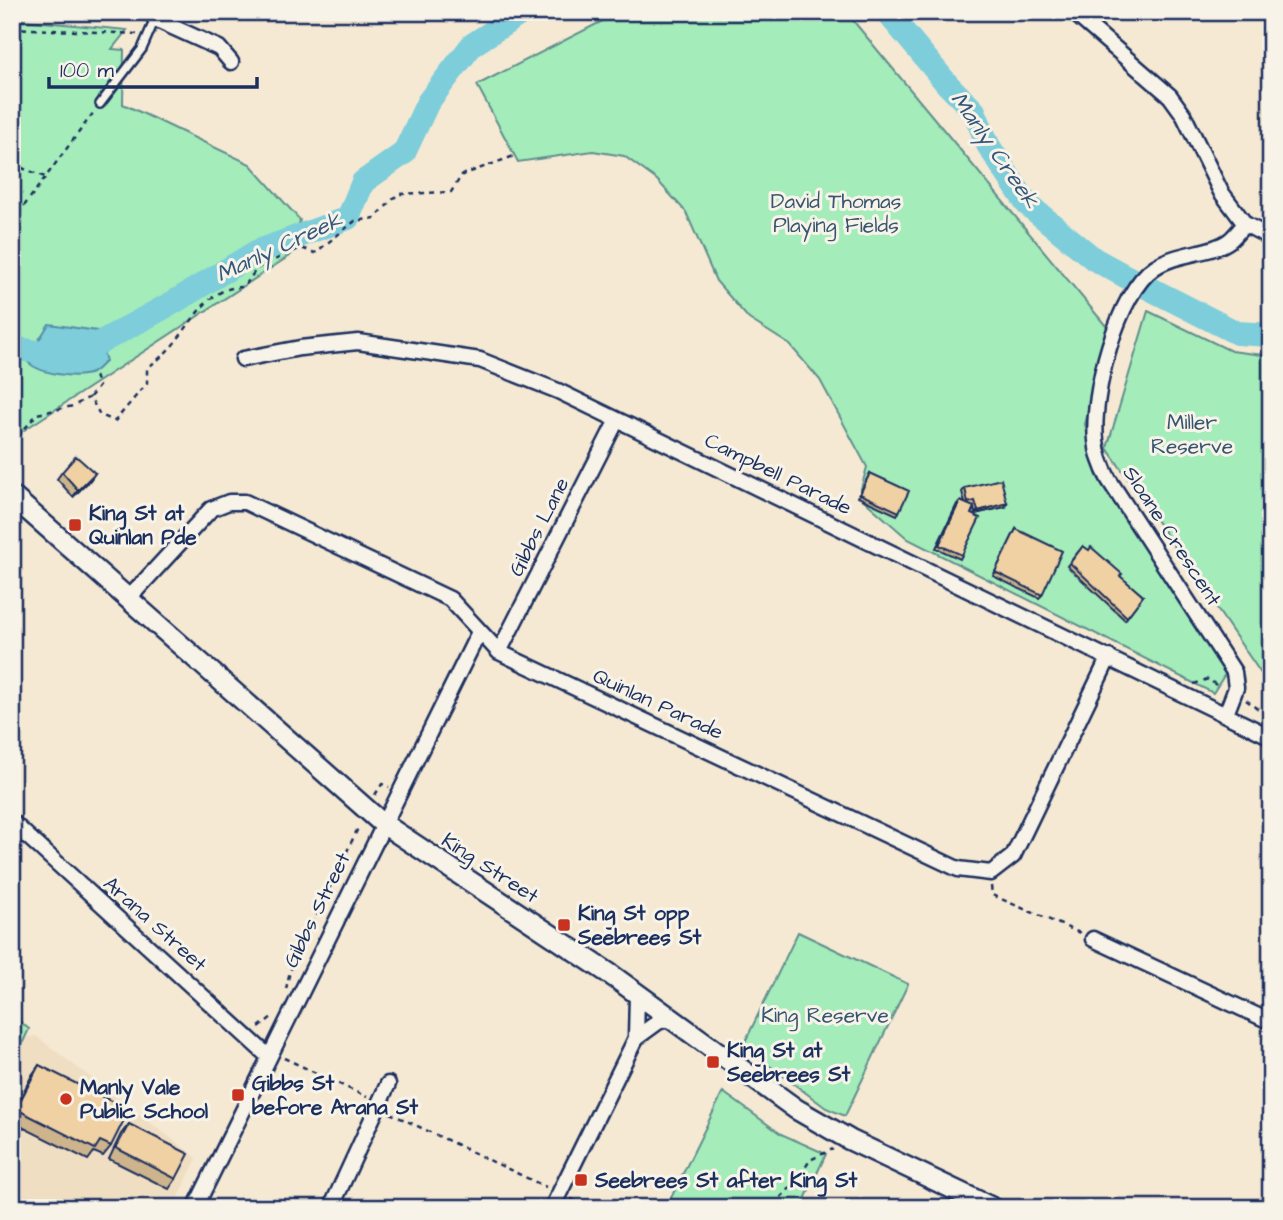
<svg xmlns="http://www.w3.org/2000/svg" width="1283" height="1220" font-family="'Architects Daughter',sans-serif">
<rect width="100%" height="100%" fill="#f5e9d3"/>
<filter id="ink" filterUnits="userSpaceOnUse"><feTurbulence type="fractalNoise" baseFrequency=".0143" numOctaves="2"/><feDisplacementMap in="SourceGraphic" scale="14" xChannelSelector="R" yChannelSelector="G"/><feConvolveMatrix kernelMatrix="1 2 1 2 8 2 1 2 1" color-interpolation-filters="sRGB"/></filter>
<g filter="url(#ink)">
<path fill="#f0dec3" d="M36 1036 197 1158 173 1208H12V1040Z"/>
<path fill="#a4ecba" stroke="#608e8c" stroke-width="2" d="M620 12H846L1111 332 1085 424 1097 476 1227 671 1213 693 908 539 859 496 867 467 820 380 790 345 749 319 716 281 686 212 657 180 624 156 593 151 518 162 477 85Z
M12 19 127 30 112 49 124 50 123 104 250 164 300 220 291 255 12 438Z
M1148 311 1231 351 1271 356V688L1107 448Z
M798 932 908 984 845 1116 826 1108 743 1046Z
M12 1015 29 1029 12 1066Z
M723 1092 781 1134 826 1154 801 1208H666Z"/>
<path fill="#7ecdda" stroke="#568ea8" stroke-width="2" d="M49 324 97 331 106 361C102 364 97 371 92 373 76 379 37 374 26 360Z"/>
<g fill="none" stroke-linecap="round" stroke-linejoin="round">
<path stroke="#7ecdda" stroke-width="24" d="M887 12 948 85 974 111 988 145 1027 204 1094 259 1125 276 1237 333 1271 335
M12 348 50 354H79L174 302 256 252 348 218 363 182 404 153 428 102 472 45 523 12"/>
<defs>
<path id="lane" d="M100 104 142 49 155 19"/>
<path id="street" d="M156 12 155 19 219 48 231 62
M1073 12 1170 96 1183 114 1221 192 1245 224 1271 238
M243 359 300 348 358 342 480 360 558 391 1271 737
M128 599 211 509 229 502H245L450 599 499 652 958 869 991 873 1013 856 1109 657
M499 652 617 420
M1226 714 1236 688 1234 672 1109 480C1102 467 1097 455 1096 440 1091 396 1117 292 1155 267 1178 252 1212 254 1230 240 1236 235 1240 229 1245 224
M12 822 269 1057
M1093 939 1271 1022
M636 1038 658 1022 670 1018
M195 1208 479 632
M331 1208 388 1084
M552 1208 636 1038 637 994"/>
<path id="secondary" d="M12 496 382 823 610 974 796 1109 850 1140 993 1208"/>
</defs>
<use href="#lane" stroke="#1b2f5e" stroke-width="12"/>
<use href="#street" stroke="#1b2f5e" stroke-width="19"/>
<use href="#secondary" stroke="#1b2f5e" stroke-width="24"/>
<path stroke="#1b2f5e" stroke-width="2.5" stroke-dasharray="5 5" stroke-linecap="butt" d="M12 28 138 34
M12 164 45 177
M12 222 94 112
M95 376 99 386 90 397 100 415 115 421 147 383V368C155 362 163 356 169 349 192 326 205 286 244 287L257 268 301 248 315 253 355 221 375 218 398 194 451 192 462 175 514 156
M12 444 37 414 73 406 90 397
M1194 684 1208 679 1220 688
M1246 700 1271 718
M375 795 382 784 389 787
M991 886 992 895 1080 933
M286 989 290 971 359 826
M259 1027 272 1017
M284 1058 367 1097
M390 1113 546 1187
M571 1199 590 1208
M764 1208 776 1202 797 1181 810 1160 833 1149"/>
<use href="#lane" stroke="#f7f3e8" stroke-width="7"/>
<use href="#street" stroke="#f7f3e8" stroke-width="14"/>
<use href="#secondary" stroke="#f7f3e8" stroke-width="19"/>
</g>
<path fill="#ceb48c" stroke="#1b2f5e" stroke-width="2" d="M62 472 95 473 90 480 73 497 57 479Z
M870 473 899 512 897 515 858 497Z
M965 488 1005 507 975 514 974 508 971 514 962 555 960 559 936 548 957 504 960 501 965 503 962 492Z
M1016 529 1042 595 1039 598 993 576Z
M1083 546 1143 596 1125 620 1067 566Z
M39 1065 111 1146 103 1156 94 1152 88 1160 12 1122V1114L32 1075Z
M129 1124 176 1179 169 1189 109 1159 121 1134Z"/>
<path fill="#a89272" stroke="#1b2f5e" stroke-width="2" d="M95 473 90 480 73 497 78 490Z
M1007 503 1005 507 975 514 978 511Z"/>
<path fill="#f0d1a3" stroke="#1b2f5e" stroke-width="2" d="M76 456 95 473 78 490 62 472Z
M870 473 909 491 899 512 860 494Z
M1001 479 1007 503 978 511 975 501 968 503 965 488Z
M960 501 974 507 971 514 980 518 962 555 939 545Z
M1016 529 1062 551 1042 595 995 572Z
M1083 546 1089 550 1091 547 1122 574 1120 576 1143 596 1127 617 1070 563Z
M39 1065 129 1110 111 1146 100 1141 95 1149 16 1109Z
M129 1124 189 1154 176 1179 116 1148Z"/>
</g>
<g fill="#c8321e" stroke="#f7f3e8" stroke-width="2.5">
<rect x="68" y="518" width="14" height="14" rx="3.5"/>
<rect x="557" y="918" width="14" height="14" rx="3.5"/>
<rect x="706" y="1055" width="14" height="14" rx="3.5"/>
<rect x="231" y="1088" width="14" height="14" rx="3.5"/>
<circle cx="66" cy="1099" r="7"/>
<rect x="574" y="1173" width="14" height="14" rx="3.5"/>
</g>
<g text-anchor="middle" dominant-baseline="central" stroke-width="6" stroke-linejoin="round" paint-order="stroke">
<g font-size="21" fill="#365570" stroke="#f7f3e8">
<text x="836" y="201">David Thomas<tspan x="836" dy="24">Playing Fields</tspan></text>
<text x="1192" y="422">Miller<tspan x="1192" dy="24">Reserve</tspan></text>
<text x="825" y="1015">King Reserve</text>
</g>
<g font-size="21" fill="#1b2f5e" stroke="#f7f3e8">
<text transform="translate(778 474) rotate(26)">Campbell Parade</text>
<text transform="translate(539 527) rotate(-63)">Gibbs Lane</text>
<text transform="translate(1172 536) rotate(57)">Sloane Crescent</text>
<text transform="translate(658 704) rotate(25)">Quinlan Parade</text>
<text transform="translate(490 868) rotate(33)">King Street</text>
<text transform="translate(317 910) rotate(-64)">Gibbs Street</text>
<text transform="translate(155 924) rotate(42)">Arana Street</text>
</g>
<g font-size="21" font-weight="bold" fill="#1b2f5e" stroke="#f7f3e8" text-anchor="start">
<text x="89" y="513">King St at<tspan x="89" dy="24">Quinlan Pde</tspan></text>
<text x="578" y="913">King St opp<tspan x="578" dy="24">Seebrees St</tspan></text>
<text x="727" y="1050">King St at<tspan x="727" dy="24">Seebrees St</tspan></text>
<text x="252" y="1083">Gibbs St<tspan x="252" dy="24">before Arana St</tspan></text>
<text x="80" y="1087">Manly Vale<tspan x="80" dy="24">Public School</tspan></text>
<text x="595" y="1180">Seebrees St after King St</text>
</g>
<g font-size="23" font-style="italic" fill="#34567d" stroke="#f7f3e8">
<text transform="translate(995 150) rotate(55)">Manly Creek</text>
<text transform="translate(279 247) rotate(-25)">Manly Creek</text>
</g>
</g>
<rect width="1283" height="1220" fill="none" stroke="#f7f3e8" stroke-width="42"/>
<rect x="21" y="21" width="1241" height="1178" fill="none" stroke="#1b2f5e" stroke-width="2.5" filter="url(#ink)"/>
<path d="M49 77v10h208v-10" fill="none" stroke="#1b2f5e" stroke-width="3.5"/>
<text x="60" y="77" font-size="21" fill="#1b2f5e" stroke="#f7f3e8" stroke-width="5" paint-order="stroke">100 m</text>
</svg>
